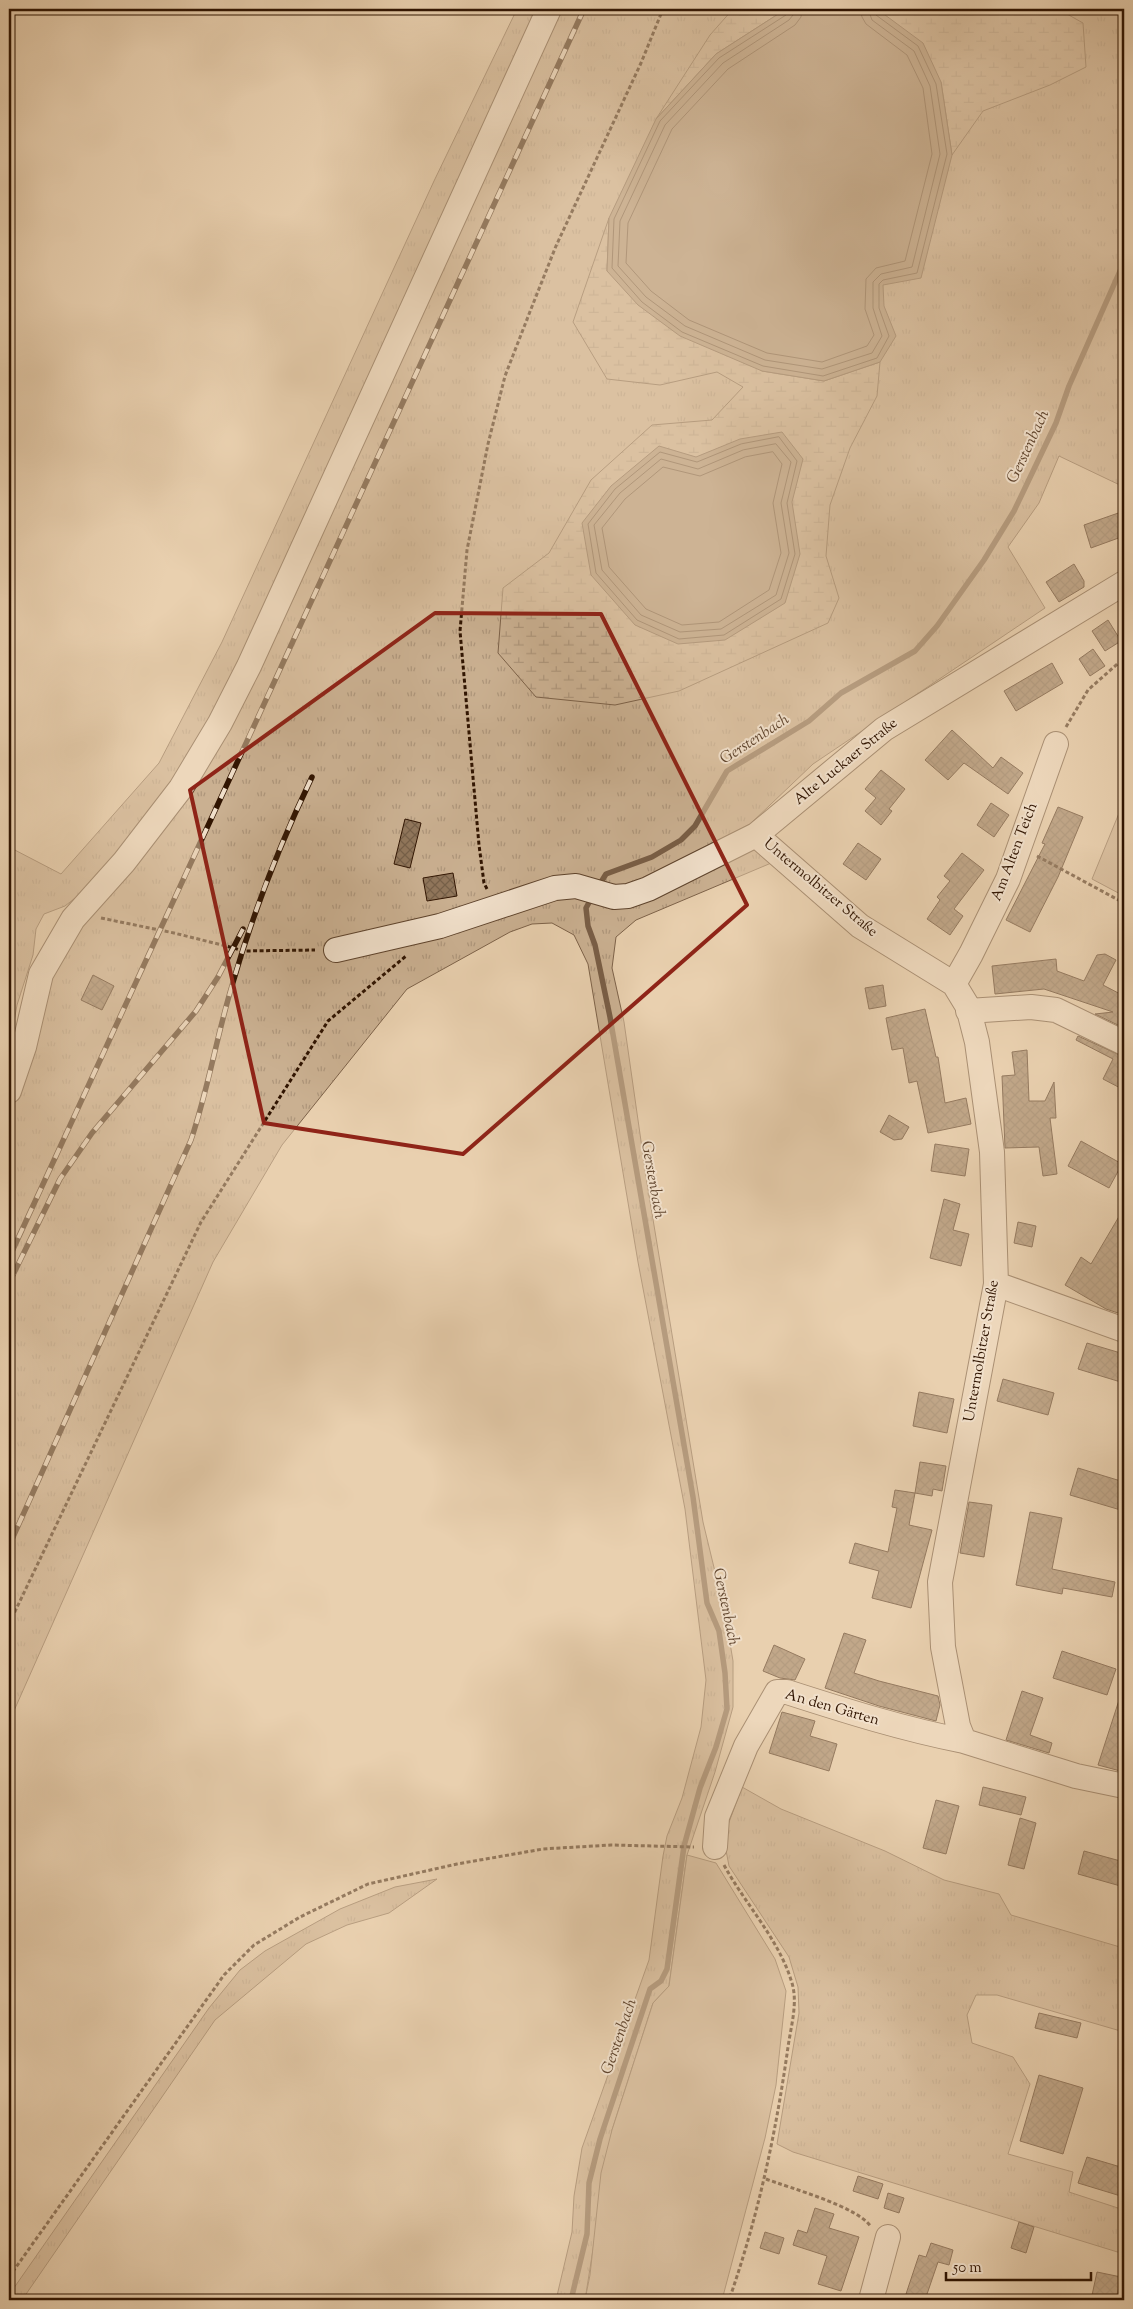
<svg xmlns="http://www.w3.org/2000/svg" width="1133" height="2309" font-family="'Sorts Mill Goudy',serif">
<defs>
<pattern id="grass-tufts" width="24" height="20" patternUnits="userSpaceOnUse" patternTransform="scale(1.25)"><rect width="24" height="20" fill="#cab091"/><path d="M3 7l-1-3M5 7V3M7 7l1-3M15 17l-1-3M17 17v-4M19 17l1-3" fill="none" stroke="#ae967b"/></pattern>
<pattern id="wetland-marsh" width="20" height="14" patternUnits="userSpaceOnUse" patternTransform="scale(1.25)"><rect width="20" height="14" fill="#cab091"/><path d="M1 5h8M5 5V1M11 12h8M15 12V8" fill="none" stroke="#ae967b"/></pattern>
<pattern id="building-cross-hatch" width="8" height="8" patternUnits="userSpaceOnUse" patternTransform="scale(1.25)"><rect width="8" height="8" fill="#90765b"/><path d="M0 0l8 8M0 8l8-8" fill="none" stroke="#766049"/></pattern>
</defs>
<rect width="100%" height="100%" fill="#e9d0af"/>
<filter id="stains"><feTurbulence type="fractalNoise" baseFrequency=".004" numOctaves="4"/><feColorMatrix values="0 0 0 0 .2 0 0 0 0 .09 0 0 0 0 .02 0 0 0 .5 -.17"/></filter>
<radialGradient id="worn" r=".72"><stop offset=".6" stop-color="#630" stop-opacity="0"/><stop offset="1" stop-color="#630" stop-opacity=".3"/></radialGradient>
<path fill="url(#grass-tufts)" stroke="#7d6249" d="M517 9H539L234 677 195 752 129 839 79 895 65 906 44 914 36 929 33 955 17 1005 9 1049V847L61 874 159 763 222 642 434 181Z
M559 9H1124V487L1059 456 1039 503 1008 547 1045 608 813 764 749 825 776 861 636 920 616 937 612 968 624 1022 647 1183 703 1522 725 1613 733 1661V1707L715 1772 687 1855 669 1986 653 2003 612 2130 585 2300H556L572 2232 574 2196 582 2148 649 1960 663 1856 667 1836 682 1798 701 1727 706 1680 685 1509 638 1262 588 964 574 935 552 923 532 924 510 932 407 989 282 1145 213 1262 9 1722V1123L41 987 67 939 241 704 295 595 413 327Z
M742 1787 781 1809 885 1851 944 1880 999 1894 1011 1915 1120 1947 1124 1928V2032L997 1995H976L967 2015 972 2043 1013 2057 1030 2084 1008 2154 1073 2172 1069 2192 1124 2210V2254L793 2152 777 2144 799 2013 798 1987 789 1957 729 1866 725 1845 728 1825Z
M437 1879 389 1913 347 1925 306 1944 215 2020 22 2300H9V2295L209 2008 240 1970 265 1951 340 1909 395 1887Z"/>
<path fill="url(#wetland-marsh)" stroke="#7d6249" d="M733 9H786L716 54 656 119 710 35Z
M877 9H1058L1083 23 1086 67 1050 85 983 111 952 155 941 82Z
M609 218 607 271 762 371 824 381 880 362 877 396 850 448 830 505 826 556 839 598 828 623 679 691 615 705 536 697 498 653 503 588 549 553 591 480 652 425 712 420 743 387 717 372 660 385 607 379 573 322Z"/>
<path fill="#cab091" stroke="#7d6249" d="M1124 801V896L1092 879Z
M687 1855 716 1863 775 1959 786 1991 776 2085 765 2138 722 2300H585L590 2275 601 2173 612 2130 653 2003 669 1986Z"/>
<path fill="#aa9074" stroke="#795e46" d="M786 9H877L923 43 941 82 952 155 921 278 883 285 884 306 896 336 880 362 824 381 762 371 680 336 638 305 607 271 609 218 656 119 716 54Z
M782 432 803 459 792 502 800 554 785 603 725 640 678 644 635 625 591 575 582 523 611 486 659 446 696 457 740 439Z"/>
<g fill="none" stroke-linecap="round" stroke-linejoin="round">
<path stroke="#6d523a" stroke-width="1" d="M788 9 786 15 719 58 660 121 614 219 612 268 642 302 682 332 763 366 823 376 877 358 889 336 879 308V284L883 280 917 273 947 154 936 84 918 46 876 15 874 9
M795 9 793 15 789 20 723 63 665 125 620 221 618 266 646 297 685 326 765 360 822 369 872 353 882 336 873 308V282L881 274 912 267 940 154 930 86 914 51 872 20 868 9
M802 9 801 17 795 25 728 69 672 129 628 223 626 263 651 291 689 320 767 353 822 362 867 346 874 335 865 309 866 279 876 268 905 261 932 154 923 88 907 55 866 24 862 17 860 9
M779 437 797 461 787 503 795 554 781 599 724 635 679 639 637 620 596 573 588 524 615 489 660 452 697 462 741 444Z
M776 444 791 462 781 503 789 553 776 595 721 629 680 632 641 615 602 570 594 525 620 493 661 459 698 469 743 450Z
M773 452 782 464 773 503 781 553 769 590 719 622 682 625 646 609 609 567 602 528 625 499 663 467 700 476 745 457Z"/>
<path stroke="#795e46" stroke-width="5.5" d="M598 887 606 874 652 857 681 840 695 826 727 771 809 721 841 693 915 651 937 626 984 560 1014 511 1056 423 1069 386 1124 262
M571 2300 587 2234 589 2183 600 2139 650 1989 661 1981 667 1969 684 1846 700 1788 716 1747 727 1709 725 1673 719 1631 707 1603 693 1497 610 1017 595 945 588 926 586 908 592 897"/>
</g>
<path fill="url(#building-cross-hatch)" stroke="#301401" d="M1124 511V536L1091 548 1084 525Z
M1074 564 1084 581V587L1059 602 1046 582Z
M1108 620 1121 641 1105 651 1092 631Z
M1093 649 1105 666 1090 676 1079 659Z
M1052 663 1063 683 1016 711 1004 691Z
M952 730 993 768 1001 757 1023 773 1008 794 964 763 948 780 925 760Z
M881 770 905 789 889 809 892 811 881 825 865 811 876 798 865 789Z
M991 803 1009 815 994 837 977 825Z
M1058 807 1083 817 1058 877 1030 932 1006 920 1045 844 1042 843Z
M405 819 421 823 410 868 394 864Z
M858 843 881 859 866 880 843 864Z
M962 853 984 870 954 909 963 916 950 935 927 919 940 900 937 897 950 881 944 876Z
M453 873 457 896 427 901 423 878Z
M1105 954 1116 960 1103 985 1124 996V1028L1095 1014 1113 1012 1044 989 995 994 992 966 1056 959 1057 971 1084 981 1097 955Z
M93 975 114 986 102 1010 81 1000Z
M883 985 886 1006 869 1009 865 988Z
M925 1009 936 1057H938L945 1103 966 1098 971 1124 928 1133 917 1081 909 1083 903 1048 892 1050 886 1018Z
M1078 1036 1124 1057V1090L1103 1079 1113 1059 1076 1040Z
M1027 1050 1029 1101H1045L1054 1082 1056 1118H1050L1057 1174 1043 1176 1039 1147 1005 1148 1002 1076 1015 1075 1012 1052Z
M889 1115 909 1127 902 1139 894 1140 880 1132Z
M1081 1141 1122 1164 1109 1188 1068 1166Z
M935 1144 969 1149 965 1176 931 1171Z
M944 1199 960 1204 953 1230 969 1234 961 1266 930 1258Z
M1124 1208V1315L1106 1309 1065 1285 1081 1257 1091 1264Z
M1018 1222 1036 1226 1032 1247 1014 1243Z
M1087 1343 1124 1354V1383L1078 1369Z
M1003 1379 1054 1393 1048 1415 997 1401Z
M919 1392 954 1399 947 1433 913 1426Z
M920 1462 946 1466 942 1491 933 1489 932 1496 915 1493Z
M1078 1468 1124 1482V1511L1070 1495Z
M895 1490 915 1493 909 1525 932 1530 911 1608 872 1598 879 1571 849 1563 855 1543 888 1552 897 1508 892 1507Z
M969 1502 992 1505 984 1557 960 1553Z
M1030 1512 1062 1518 1052 1569 1115 1582 1112 1597 1063 1588 1062 1594 1016 1585Z
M844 1633 866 1640 854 1673 879 1681 938 1696 940 1705 936 1721 879 1706 825 1688Z
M774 1645 805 1659 795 1680 780 1678 763 1671Z
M1062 1651 1116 1669 1107 1695 1053 1678Z
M1022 1691 1043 1698 1030 1735 1052 1743 1049 1753 1006 1740Z
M1121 1694H1124V1772L1098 1765Z
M782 1712 815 1721 810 1736 837 1744 829 1771 769 1753Z
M983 1787 1026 1797 1021 1815 979 1805Z
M936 1800 959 1806 946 1854 923 1848Z
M1020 1818 1036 1823 1024 1869 1008 1865Z
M1084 1851 1124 1862V1887L1078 1874Z
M1039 2013 1081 2023 1077 2038 1035 2028Z
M1039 2075 1083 2088 1063 2154 1020 2141Z
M1087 2157 1124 2168V2197L1078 2183Z
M858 2176 883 2184 878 2199 853 2191Z
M888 2193 904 2198 899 2213 884 2208Z
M815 2208 834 2214 829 2228 859 2237 841 2291 818 2284 827 2256 793 2245 798 2230 807 2233Z
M1019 2222 1034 2227 1026 2253 1011 2248Z
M765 2232 784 2238 779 2254 760 2248Z
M931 2243 953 2250 949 2265 938 2262 925 2300 906 2294 919 2255 926 2257Z
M1097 2272 1121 2277 1116 2300H1091Z"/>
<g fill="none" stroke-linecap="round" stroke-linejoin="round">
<defs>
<path id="minor" d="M756 835 860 926 954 984 968 1007 977 1042 992 1152 996 1284 940 1582 943 1647 958 1726 964 1741 1076 1776 1124 1786
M336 950 440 926 555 888 576 886 614 897 628 896 648 889 756 835 884 729 1124 583
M954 984 971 954 1008 879 1056 744
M968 1011 1031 1007 1056 1010 1124 1043
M9 1091 24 1047 41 974 73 919 124 862 181 788 220 723 249 666 549 9
M996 1284 1124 1330
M715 1847 717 1817 746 1746 777 1692H787C846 1711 903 1729 964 1741
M871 2300 888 2237"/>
</defs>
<use href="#minor" stroke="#5e432c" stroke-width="26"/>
<path stroke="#301401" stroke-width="3" stroke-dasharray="4 2.5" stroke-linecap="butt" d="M1066 727 1088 690 1124 658
M1037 856 1124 903
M487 889 484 883 479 845 460 631 467 550 488 444 505 376 531 309 556 246 641 63 663 9
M101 918 174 933 234 948 242 951 315 950
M9 1624 201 1222 328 1021 406 956
M724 1865C745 1904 779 1939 792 1983 798 2003 791 2026 788 2047 776 2133 758 2217 729 2300
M766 2179C790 2188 859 2207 871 2227
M9 2277 224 1975 254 1945 300 1917 368 1884 457 1864 543 1849 611 1845 694 1847"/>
<use href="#minor" stroke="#f1e0cb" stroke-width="24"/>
<defs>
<path id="rail" d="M9 1258 584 9
M9 1283 60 1179 92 1133 196 1011 218 977 243 929
M9 1546 191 1140C208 1089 216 1040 231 989 252 915 279 846 312 777"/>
</defs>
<use href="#rail" stroke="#301401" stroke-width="5.5"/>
<use href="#rail" stroke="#f1e0cb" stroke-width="4" stroke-dasharray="11" stroke-linecap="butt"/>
</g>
<path d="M0 0H1133V2309H0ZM435 613 601 614 747 905 463 1154 264 1123 190 790Z" fill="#e9d0af" fill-opacity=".55" fill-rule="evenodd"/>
<path fill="none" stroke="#8f2418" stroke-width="4" stroke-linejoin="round" d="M435 613 601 614 747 905 463 1154 264 1123 190 790Z"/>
<g text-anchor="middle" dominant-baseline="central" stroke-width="4" stroke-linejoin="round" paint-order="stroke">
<g font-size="15" fill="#301401" stroke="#f1e0cb">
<text transform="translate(846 762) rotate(-39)">Alte Luckaer Straße</text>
<text transform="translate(1015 852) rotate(-69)">Am Alten Teich</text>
<text transform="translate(820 888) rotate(40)">Untermolbitzer Straße</text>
<text transform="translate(982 1351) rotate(-80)">Untermolbitzer Straße</text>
<text transform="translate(832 1708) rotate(16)">An den Gärten</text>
</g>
<g font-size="16" font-style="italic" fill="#61462f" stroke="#f1e0cb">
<text transform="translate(1029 447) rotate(-65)">Gerstenbach</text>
<text transform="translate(755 740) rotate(-33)">Gerstenbach</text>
<text transform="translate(652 1180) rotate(80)">Gerstenbach</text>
<text transform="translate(725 1607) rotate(78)">Gerstenbach</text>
<text transform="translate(620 2037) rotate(-71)">Gerstenbach</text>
</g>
</g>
<rect width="1133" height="2309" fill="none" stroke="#e9d0af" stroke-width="30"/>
<rect x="10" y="10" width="1113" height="2289" fill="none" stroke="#301401" stroke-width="2.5"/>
<rect x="15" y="15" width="1103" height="2279" fill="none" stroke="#301401"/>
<path d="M946 2272v8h145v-8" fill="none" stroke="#301401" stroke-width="2.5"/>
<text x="953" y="2272" font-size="15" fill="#301401" stroke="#f1e0cb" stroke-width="4" paint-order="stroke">50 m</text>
<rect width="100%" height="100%" filter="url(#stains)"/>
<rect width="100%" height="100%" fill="url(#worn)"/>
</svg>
